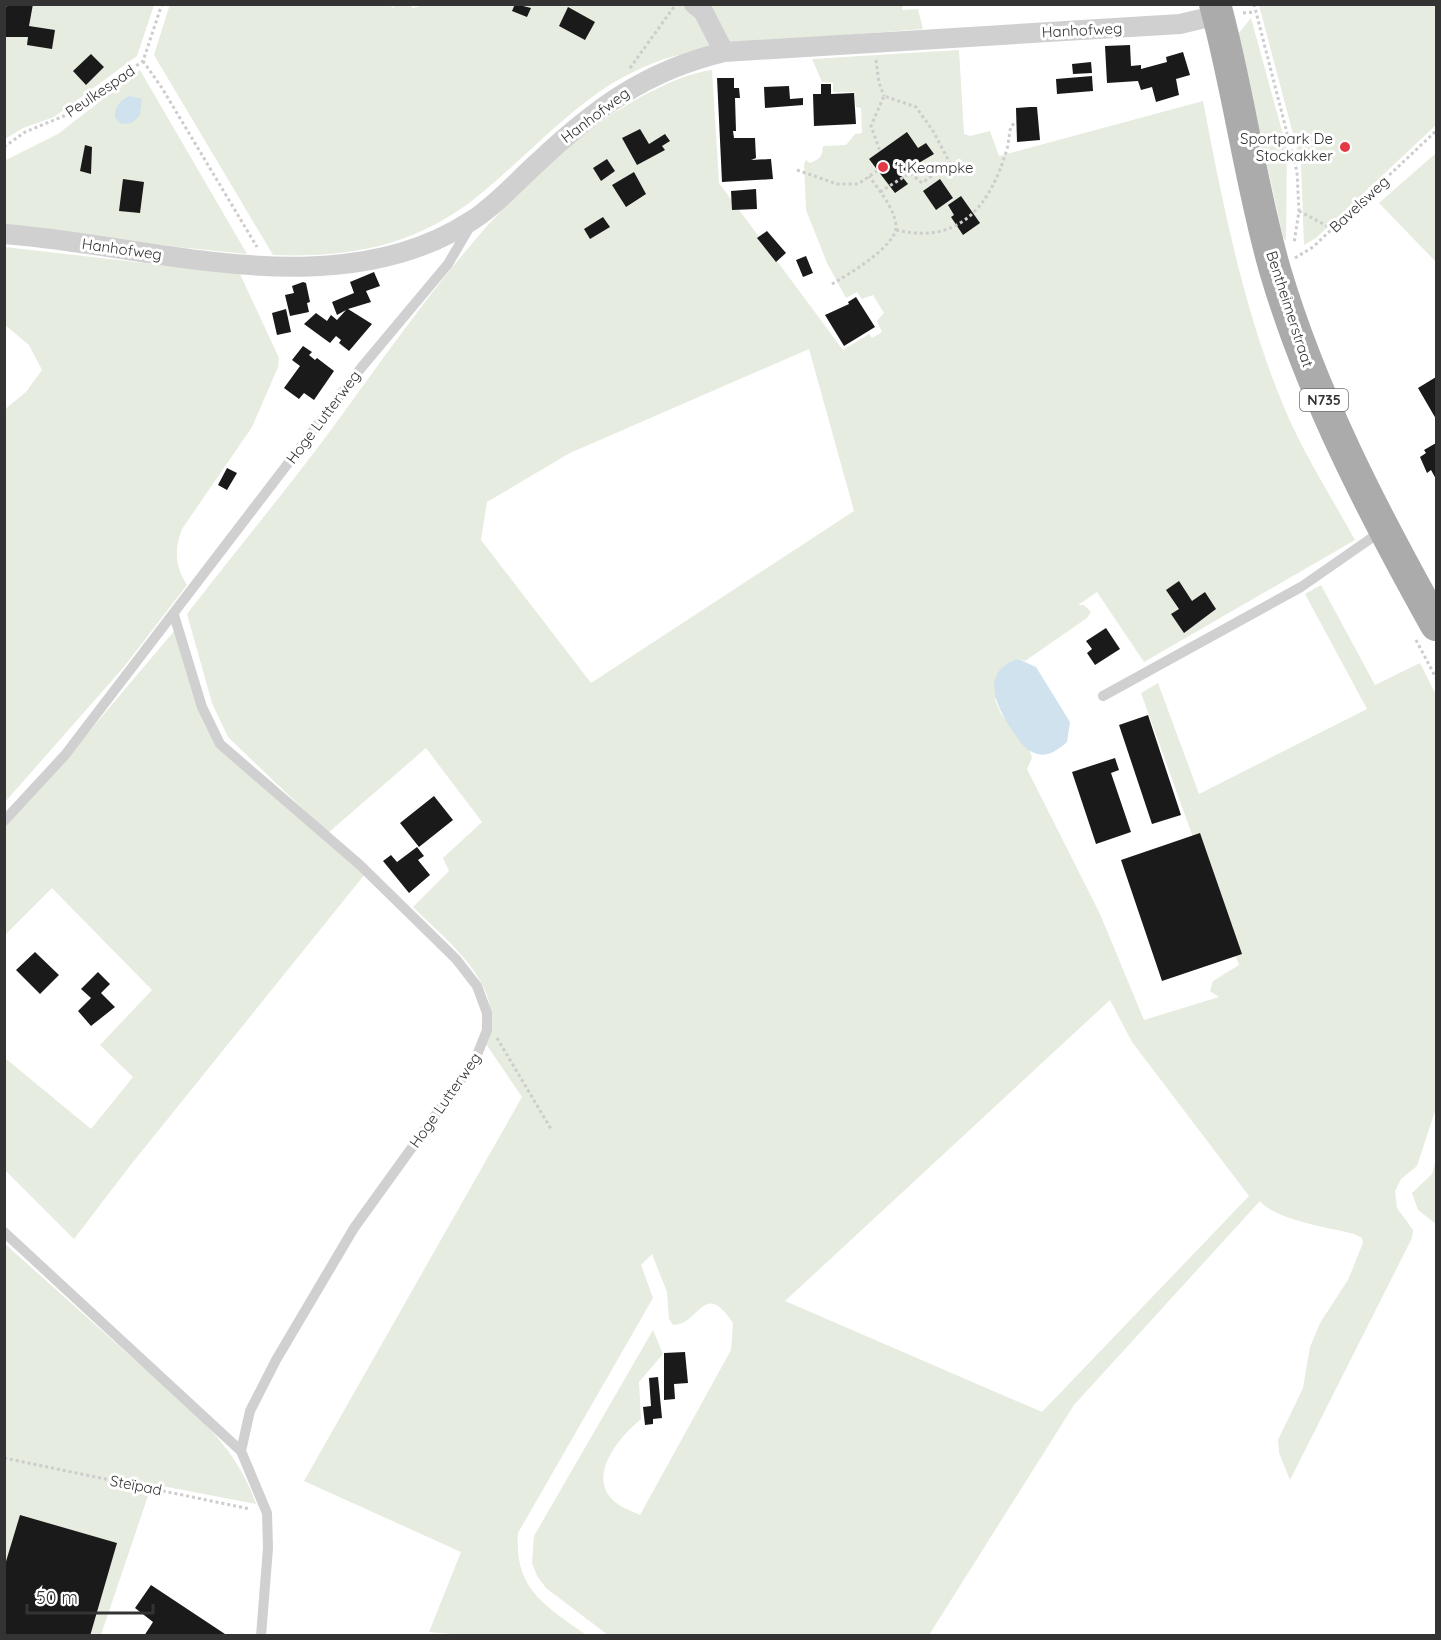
<svg xmlns="http://www.w3.org/2000/svg" width="1441" height="1640" font-family="Quicksand,sans-serif">
<rect width="100%" height="100%" fill="#fff"/>
<path fill="#e6ecdf" fill-rule="evenodd" d="M170 4H390L394 9 393 5H409L413 8 428 4 684 5 696 14 712 44C698 52 680 54 664 59 642 67 619 78 599 92 555 123 520 162 478 196 416 246 350 258 273 255L154 55Z
M5 5H154L137 56 54 117 23 128 5 139Z
M705 5H903L902 10 918 9 923 29 729 44Z
M1259 5H1436V125L1316 238 1304 245 1301 164Z
M1251 18 1287 149 1286 241 1283 237 1238 34Z
M959 50 964 134 970 136 990 131 999 156 1203 101C1223 206 1244 313 1286 412 1305 456 1332 498 1355 540L1144 662 1097 592 1078 605H1084L1091 612 1087 618 1025 661 1018 659 995 700 1001 714 1030 751 1032 758 1027 769 1100 914 1144 1020 1219 997 1210 991 1213 981 1239 965 1141 693 1158 683 1199 794 1367 709 1305 594 1321 585 1375 685 1420 663 1436 695V1108L1417 1166 1401 1179 1395 1191 1397 1208 1413 1230 1412 1238 1290 1480 1279 1453 1278 1440 1303 1388 1310 1347 1320 1323 1348 1280 1363 1243 1362 1238 1354 1234C1329 1227 1277 1221 1260 1201L1074 1405 929 1635H608L546 1588 537 1576 532 1563 534 1536 653 1330 663 1354 639 1382 641 1419C620 1436 585 1477 615 1502 622 1508 632 1511 640 1515L731 1350 733 1323C703 1278 700 1325 673 1325L669 1319 667 1292 652 1254 641 1265 653 1298 518 1533C514 1590 545 1605 586 1635L473 1636 429 1632 461 1552 304 1481 522 1097 486 1044C510 988 448 942 413 907L449 871 443 858 482 822 426 748 328 833 228 737 212 703 187 614C232 556 278 500 322 442 412 321 509 168 644 95 666 84 688 73 712 70L719 183 843 350 869 334 872 338 882 332 877 321 884 313 873 295 862 299 857 292 846 298 827 263 806 210 804 164 806 160 810 163C820 159 822 157 823 146L846 145 855 134 862 133 861 108 856 107 854 92H833V83L822 82 812 59ZM809 349 854 511 591 683 481 540 487 502 570 453ZM1110 1000 1132 1042 1249 1196 1042 1412 785 1301Z
M140 70 247 254 99 239 5 227 4 161 58 134Z
M1436 153V262L1379 203Z
M5 247 240 274 279 358 278 367 252 427 182 529C174 550 175 566 187 585L123 668 5 802 4 410 26 392 42 370 29 345 5 325Z
M175 630 223 752 365 874 129 1167 74 1239 5 1170V1058L91 1129 133 1077 100 1045 152 990 52 888 5 935V825L77 746Z
M1436 1159V1224L1418 1210 1412 1193 1432 1174Z
M4 1243C45 1280 86 1316 127 1353 176 1397 235 1439 256 1504L152 1484 101 1635H5Z"/>
<path fill="#cfe2ee" d="M129 96 142 99 140 115 132 123 121 124 115 118C114 107 120 101 129 96Z
M1018 659 1036 667 1070 722 1067 742C1059 749 1049 757 1038 754 1027 752 1020 742 1014 733 997 709 978 672 1018 659Z"/>
<path fill="#1a1a1a" d="M8 4H33L29 26 55 30 52 49 27 45 28 37H4V10Z
M515 4 531 8 527 17 512 11Z
M568 7 595 22 585 40 559 26Z
M1130 45 1131 66 1141 65V69L1167 62 1166 57 1183 52 1190 75 1176 79 1179 95 1156 102 1152 87 1141 90 1138 81 1107 83 1105 46Z
M91 54 104 67 86 85 73 71Z
M1091 62 1092 73 1073 74 1072 64Z
M1092 76 1093 91 1057 94 1056 79Z
M717 78H734V88H739L740 98H735L736 131H733L734 138H755L756 158 751 160 771 159 773 179 722 182Z
M821 84H831V94L854 93 856 124 814 126 813 94H821Z
M789 86 790 99 803 98V105L765 108 764 87Z
M1030 107H1037L1040 140 1017 142 1016 108Z
M640 129 649 144 665 134 670 141 662 146 665 150 637 165 622 138Z
M907 132 918 148 926 143 934 154 900 174 908 184 895 193 869 159Z
M85 145 92 147 91 174 80 171Z
M607 159 615 171 601 181 593 168Z
M634 172 646 194 626 207 612 185Z
M123 179 144 182 140 213 119 211Z
M940 179 953 198 936 210 923 191Z
M756 189 757 209 732 210 731 191Z
M961 196 980 223 963 235 951 217 954 215 948 205Z
M603 217 610 227 590 239 584 229Z
M767 231 786 253 776 262 757 238Z
M806 256 813 273 803 277 796 260Z
M374 272 380 286 366 291 371 302 348 309 372 324 349 351 339 343 341 340 336 336 330 343 304 324 316 313 327 321 331 315 337 320 346 310 337 315 332 302 354 293 350 282Z
M303 282 306 283 310 302 307 303 309 312 290 316 285 295 294 293 292 286Z
M856 297 875 327 844 346 825 315 849 304 848 302Z
M286 309 291 332 277 335 272 313Z
M303 346 312 352 309 355 315 360 317 358 334 371 314 400 304 393 299 399 284 388 300 366 292 360Z
M1436 377V419L1418 388Z
M1436 443V479L1431 470 1427 473 1420 457 1426 453 1424 450Z
M227 468 237 473 227 490 218 485Z
M1179 581 1192 601 1205 592 1216 609 1184 633 1171 614 1179 609 1166 590Z
M1106 628 1120 649 1095 665 1087 653 1092 649 1086 641Z
M1148 715 1181 815 1152 824 1119 725Z
M1115 758 1119 770 1111 773 1131 832 1096 844 1072 772Z
M434 796 453 820 419 847 400 823Z
M1200 833 1242 954 1162 981 1121 860Z
M417 847 424 856 418 860 430 875 409 893 383 861 391 855 397 862Z
M35 952 59 975 40 994 16 970Z
M98 972 110 984 101 993 115 1007 91 1026 78 1011 91 998 81 989Z
M685 1352 688 1383 674 1384 675 1399 664 1400V1353Z
M658 1377 662 1418 653 1419V1424L645 1425 643 1407 651 1406 649 1378Z
M20 1515 117 1543 90 1636H4V1568Z
M151 1585 228 1636H144L153 1622 135 1608Z"/>
<g fill="none" stroke-linecap="round" stroke-linejoin="round">
<path stroke="#cdcdcd" stroke-width="3" stroke-dasharray="3 3" stroke-linecap="butt" d="M1254 4 1297 172 1299 211 1294 243
M1243 13 1256 12
M876 60 879 83 884 96
M143 61 162 88 257 247
M630 68 676 4
M4 147 25 132 64 116 143 61 162 4
M797 170 837 184H858L877 171
M880 192 910 173 922 183 950 163 933 131 916 107 884 96 871 126 880 151
M1299 211 1333 229
M896 230C960 245 990 206 1007 149 1009 141 1009 134 1011 126L1015 123
M1295 258 1313 247 1436 131
M832 284C847 275 898 246 896 225 894 208 879 190 869 176
M1416 640 1436 678
M497 1038 551 1129
M4 1458 250 1509"/>
<path stroke="#d0d0d0" stroke-width="10" d="M174 615 202 707 220 744 360 865 456 959 477 986 487 1013V1030L475 1060 354 1228 276 1360 250 1411 241 1451 267 1513 268 1548 261 1636
M1103 696 1301 587 1383 530
M4 821 65 755 361 368 448 264 472 223
M4 1232 241 1451"/>
<path stroke="#d0d0d0" stroke-width="20" d="M694 4 703 11 724 52
M4 234C153 245 336 309 471 221 495 206 515 183 536 164 594 109 645 71 724 52L1180 24 1218 15"/>
<path stroke="#ababab" stroke-width="32" d="M1215 4C1239 92 1250 183 1275 270 1312 395 1373 512 1436 625"/>
</g>
<g fill="#e63946" stroke="#fff" stroke-width="2">
<circle cx="1345" cy="147" r="6"/>
<circle cx="883" cy="167" r="6"/>
</g>
<g text-anchor="middle" dominant-baseline="central" stroke-width="6" stroke-linejoin="round" paint-order="stroke">
<rect fill="#fff" stroke="#707070" stroke-width="1.5" x="1300" y="389" width="48" height="22" rx="4.5"/>
<g font-size="14" font-weight="bold" fill="#333">
<text x="1324" y="400">N735</text>
</g>
<g font-size="15" fill="#333" stroke="#fff">
<text transform="translate(1082 30) rotate(-3)">Hanhofweg</text>
<text transform="translate(100 91) rotate(-34)">Peulkespad</text>
<text transform="translate(595 115) rotate(-37)">Hanhofweg</text>
<text transform="translate(1359 204) rotate(-43)">Bavelsweg</text>
<text transform="translate(122 249) rotate(8)">Hanhofweg</text>
<text transform="translate(1290 309) rotate(72)">Bentheimerstraat</text>
<text transform="translate(323 417) rotate(-53)">Hoge Lutterweg</text>
<text transform="translate(445 1100) rotate(-55)">Hoge Lutterweg</text>
<text transform="translate(136 1485) rotate(11)">Steïpad</text>
</g>
<g font-size="15" fill="#333" stroke="#fff" text-anchor="end">
<text x="1333" y="138">Sportpark De<tspan x="1333" dy="17">Stockakker</tspan></text>
<text x="895" y="167" text-anchor="start">'t Keampke</text>
</g>
</g>
<rect width="1441" height="1640" fill="none" stroke="#333333" stroke-width="12"/>
<path d="M27 1604v9h126v-9" fill="none" stroke="#333333" stroke-width="3"/>
<text x="36" y="1604" font-size="18" fill="#333333" stroke="#ffffff" stroke-width="4.5" paint-order="stroke">50 m</text>
</svg>
